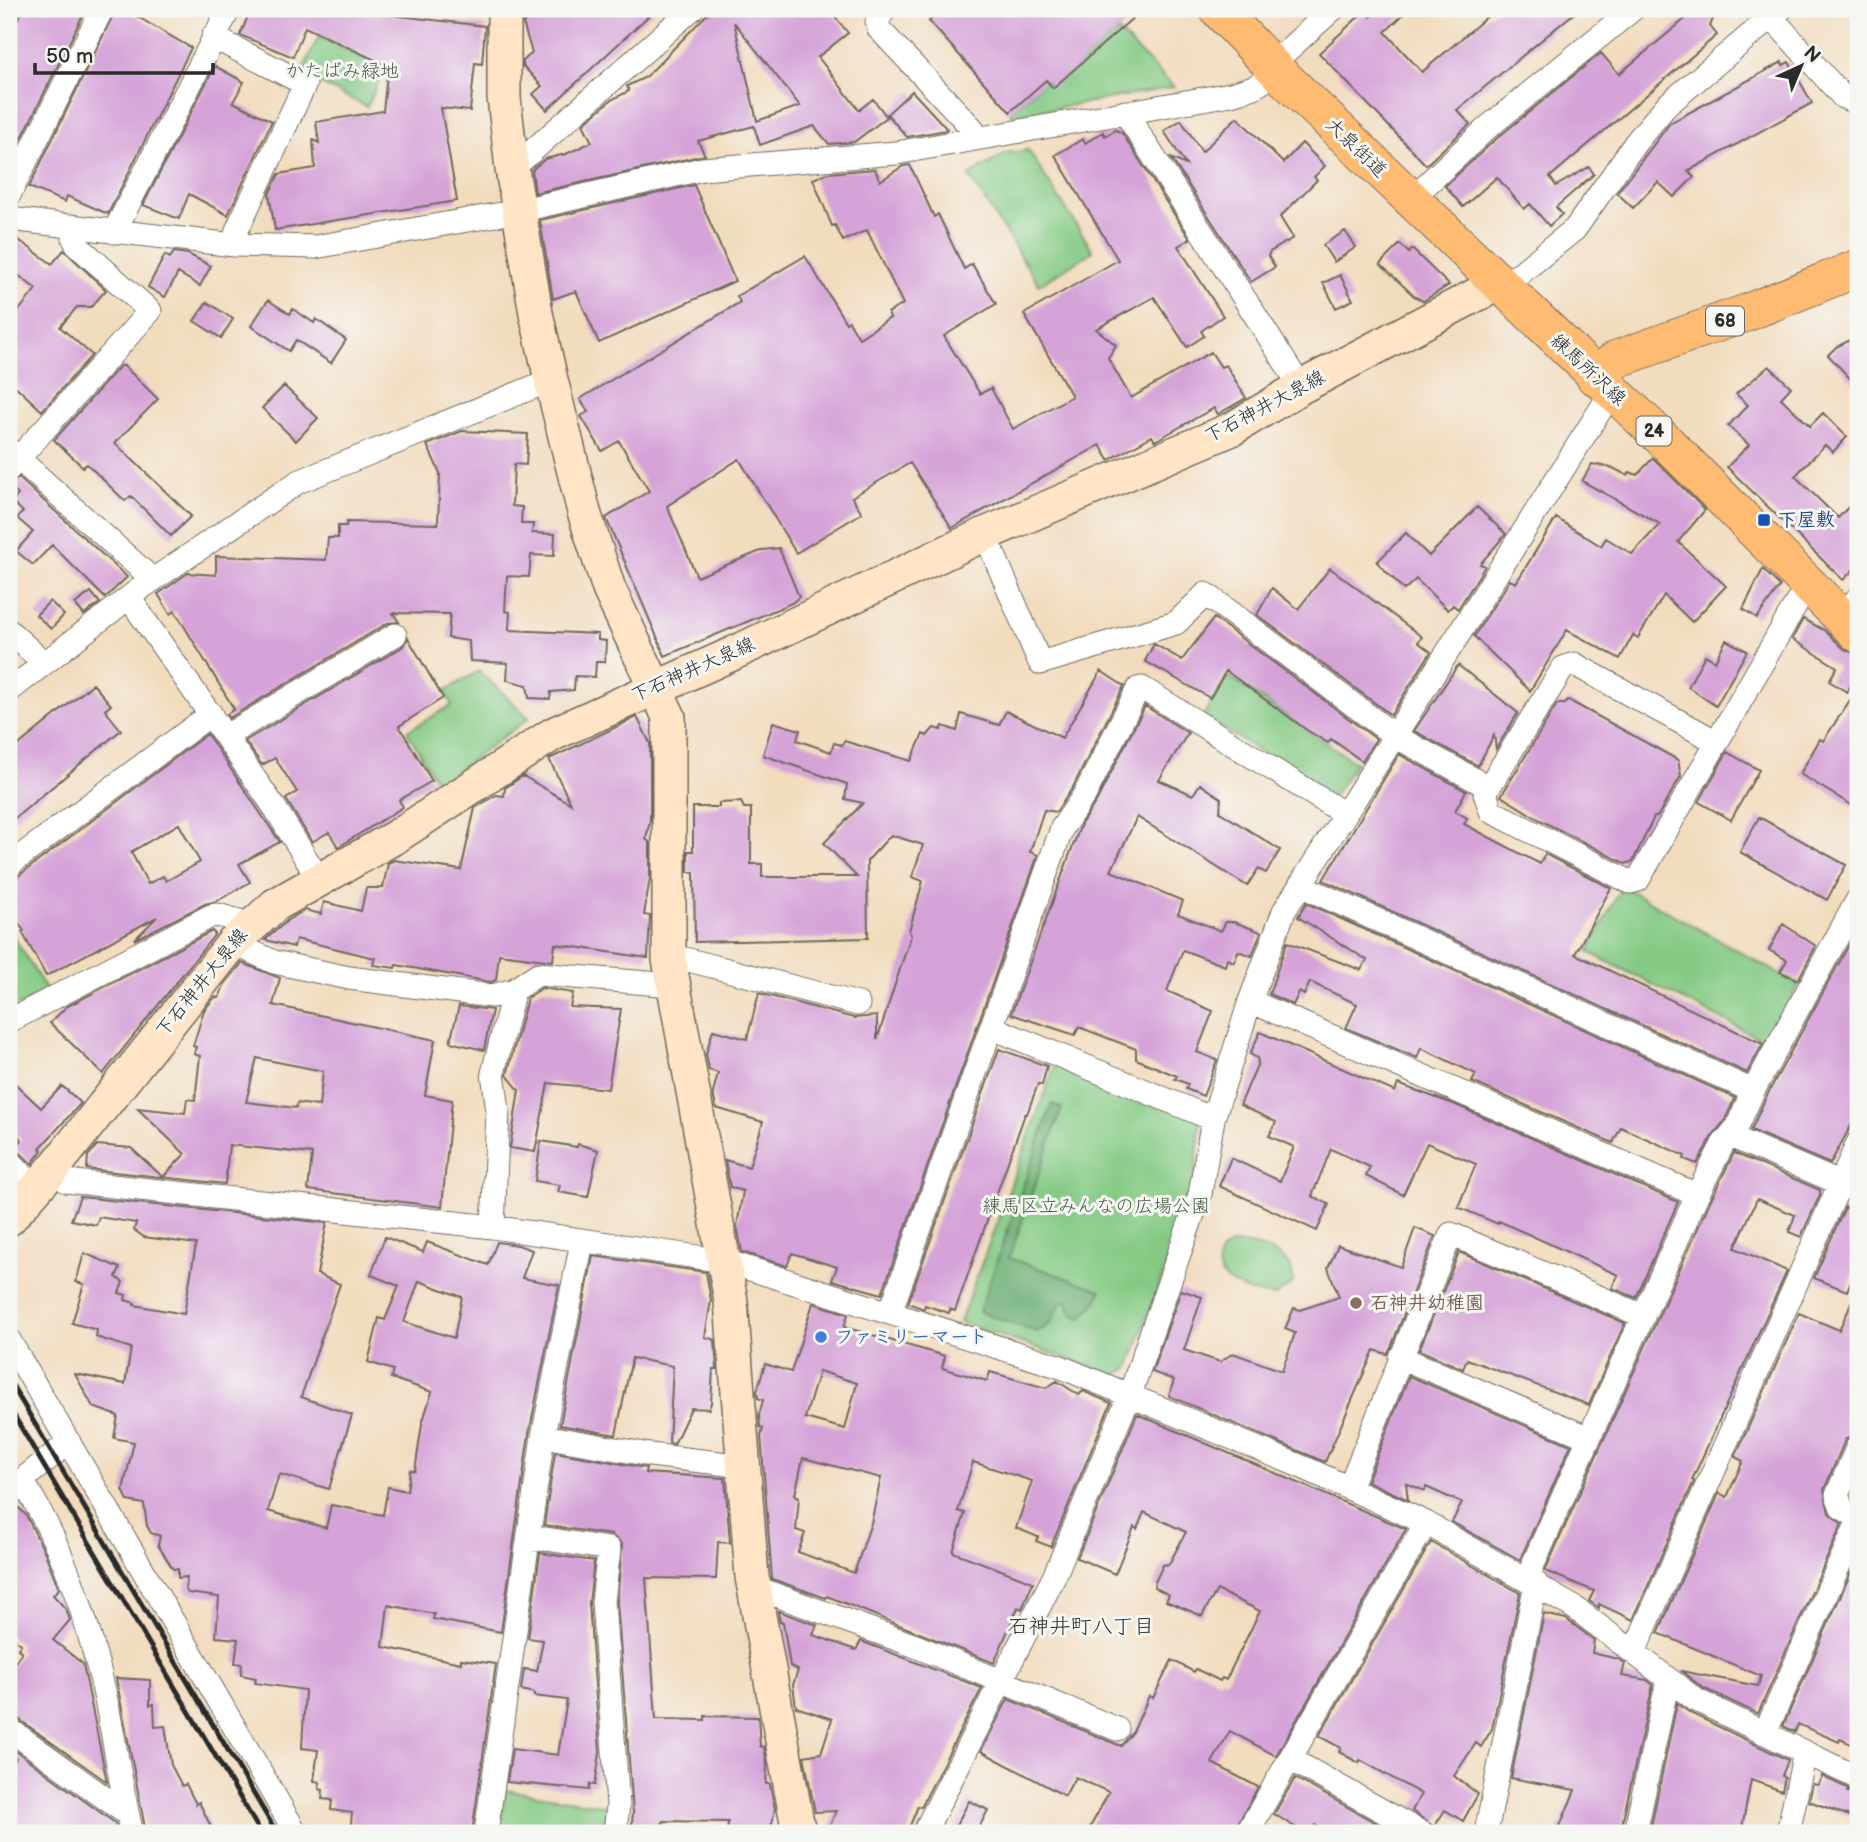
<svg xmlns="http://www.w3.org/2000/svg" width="1867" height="1842" font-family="'Balsamiq Sans','Klee One',sans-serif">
<rect width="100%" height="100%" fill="#f6f6f2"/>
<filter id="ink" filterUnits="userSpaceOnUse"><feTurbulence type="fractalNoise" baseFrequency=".0143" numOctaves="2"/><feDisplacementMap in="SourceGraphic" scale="14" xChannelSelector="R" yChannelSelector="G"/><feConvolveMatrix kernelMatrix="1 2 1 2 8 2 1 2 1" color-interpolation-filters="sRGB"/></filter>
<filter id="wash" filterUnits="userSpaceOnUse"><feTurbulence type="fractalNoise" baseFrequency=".00686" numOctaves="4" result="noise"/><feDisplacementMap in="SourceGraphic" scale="28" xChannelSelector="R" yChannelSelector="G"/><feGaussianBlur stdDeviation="1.57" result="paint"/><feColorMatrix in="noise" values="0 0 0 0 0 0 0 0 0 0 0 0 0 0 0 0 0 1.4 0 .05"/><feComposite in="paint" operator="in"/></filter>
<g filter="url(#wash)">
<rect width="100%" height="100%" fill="#f2dcbe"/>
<path fill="#84ca84" stroke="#587a58" stroke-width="2" d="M1118 31 1174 87 1013 116 1010 112 1046 80 1053 87Z
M319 36 384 69 367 107 301 74Z
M1028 150 1093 251 1039 285 969 176 1006 153Z
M479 671 529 718 438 784 407 731 452 705 445 691Z
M1228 676 1356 763 1335 794 1330 796 1203 716Z
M1622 886 1799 985 1767 1042 1588 952Z
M9 929 47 991 9 1011Z
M1057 1060 1201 1119 1193 1192 1129 1368 1115 1375 960 1322Z
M1233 1244C1258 1244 1295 1253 1293 1283L1275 1296C1252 1294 1206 1283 1221 1251Z
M505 1790 607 1806 606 1833H499Z"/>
<path fill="#6bae72" stroke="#4b6c4e" stroke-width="2" d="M1052 1104 1062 1108 1009 1258 1101 1290 1097 1301 1081 1318 1073 1314 1066 1301 1061 1302 1050 1324 1037 1332 979 1312Z"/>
<g id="blocks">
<path fill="#d5a3d8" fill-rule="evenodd" d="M23 9H86L17 148 9 143V36Z
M116 9H124L191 48 108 214 67 196 65 202 29 187Z
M251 9H392L390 15 485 26 482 64 475 63 470 111 441 108 457 201 275 230 269 194 279 174 315 168 313 140 319 143 316 122 383 111 388 66 305 27 293 57 240 35Z
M539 9H656L547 110 533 94 542 86 523 66V61L532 53 523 23Z
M712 9H829L848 33 818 57 859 110 873 99 887 117 854 142 829 144 814 126 760 145 754 126 698 141 705 155 535 193 532 171 534 168 545 159 566 154 592 142 583 124 611 100 629 91 627 86 646 77ZM734 22 800 106 757 121Z
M943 9H1143L1053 88 1046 80 1010 112 929 21Z
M1380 9H1409L1385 32 1422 72 1496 9H1579L1457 110 1470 124 1426 165 1319 53 1365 11 1371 17Z
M1697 9H1717L1710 26 1717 35 1550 177 1556 186 1589 167 1594 174 1556 207 1562 214 1549 226 1530 204 1524 209 1497 177 1463 207 1445 186 1496 139 1601 53 1619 74Z
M1782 62 1783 65 1789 62 1812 103 1688 171 1694 177 1674 197 1658 182 1633 208 1617 193 1670 123Z
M215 66 244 82 233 102 272 121 228 215 189 194 179 219 143 205Z
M912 91 947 129 946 130 907 137 887 114Z
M1237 117 1283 163 1302 143 1325 166 1314 177 1317 180 1280 217 1293 238 1270 252 1268 256 1275 267 1251 282 1171 158 1186 165 1164 131 1181 120 1202 152Z
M1116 130 1122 133 1190 239 1178 246 1223 316 1201 331 1204 336 1187 347 1154 297 1096 329 1116 345 1108 358 1131 398 1211 352 1221 367 1226 365 1246 398 1218 414 1214 408 1155 441 1152 436 1109 460 1100 445 952 528 910 463 852 497 862 513 796 553 739 459 667 506 697 577 763 550 779 548 799 597 792 603 665 656 606 518 649 491 619 441 602 451 581 416 588 412 580 399 740 302 737 296 805 256 846 323 849 321 859 338 890 318 888 313 903 304 867 230 843 241 835 225 832 226 813 179 828 173 875 169 880 181 903 166 910 165 934 217 938 214 964 269 972 264 996 304 944 336 980 394 991 388 1013 429 1072 396 1024 314 1118 260 1055 155 1083 139 1085 143 1103 132 1105 136Z
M694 185 735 281 599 343 576 291 553 299 540 220Z
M1345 231 1356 247 1334 262 1323 245Z
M9 233 52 264 64 250 106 290 91 307H77L60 327 92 355 42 411 9 380V323L36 289 9 268Z
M1400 244 1409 253 1412 249 1449 285 1423 301 1414 296 1380 264Z
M174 252 188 254 211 266 200 286 178 273 165 297 148 287 165 255 170 258Z
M1340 275 1353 300 1336 308 1323 283Z
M268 300 290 314 293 309 314 323 316 319 346 340 331 363 296 340 289 351 251 326Z
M207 302 233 319 221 338 194 321Z
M1858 336V387L1828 355 1836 347Z
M120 366H124L158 399 115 443 191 516 171 536 131 496 125 501 87 464 83 467 54 440Z
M1769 366 1791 387 1781 398 1810 426 1823 413 1847 437 1833 452 1825 445 1795 476 1838 518 1858 497V565L1843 580 1727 467 1749 445 1728 426 1748 405 1736 394Z
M284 386 318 418 296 441 262 408Z
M462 431 528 434 526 465 514 464 512 506 522 507 521 524H533L532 533 555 534 554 556 531 555 529 577 507 576 505 611 510 612 509 630 598 634V640L606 641 605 662H596L595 677 575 676 574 690 551 692 550 699 529 698 527 685 507 680 508 663 470 661 469 641 448 638 450 614 393 613 399 622 388 623 229 718 227 714 234 709 175 611 170 614 158 594 188 573 216 575V556L326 560 328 538H338V526H346L347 522 438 524 440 473 427 445Z
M1653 458 1705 510 1678 542 1726 586 1692 622 1664 595 1638 638 1633 635 1620 659 1567 630 1530 691 1474 636 1510 580 1516 583 1556 518 1601 546 1606 538 1632 554 1660 524 1582 481 1592 464 1613 468 1628 476 1630 472 1637 475Z
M19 478 127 577 105 598 52 545 33 565 16 551 33 532 17 518 23 512 12 501 18 495 9 483Z
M1477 507 1506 534 1480 564 1485 566 1458 609 1453 605 1448 610 1416 579 1404 590 1377 562 1406 533 1429 556Z
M1330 568 1422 637 1418 642 1431 652 1391 715 1257 615 1272 588 1298 609Z
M1763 569 1780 586 1757 618 1743 609Z
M91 592 100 603 84 615 75 604Z
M50 601 64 615 51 629 36 615Z
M1214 618 1376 739 1362 761 1331 739 1328 743 1308 731 1226 671 1210 698 1145 661 1154 644 1182 660Z
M1803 619 1824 630 1844 649 1858 655V672L1847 692 1829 681 1837 667 1792 639Z
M408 638 443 698 399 726 432 781 399 800 403 807 338 847 329 832 312 842 286 799 297 792 275 758 262 765 245 741 402 647Z
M1726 640 1747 651 1716 706 1688 687 1705 655 1715 661Z
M1458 665 1518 713 1496 749 1494 735 1478 766 1414 731Z
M1101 671 1124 686 1073 787 1056 812 1044 810 1030 852 1038 855 882 1294 832 1280 837 1267 792 1253 787 1266 742 1252 737 1226 743 1191 730 1187 725 1160 749 1167 763 1122 716 1108 713 1093 718 1073 709 1070 706 1054 713 1030 747 1039 759 993 854 1018 877 1016V1040L911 935 909 931 923 881 912 877 923 845 891 835 867 861 868 938 695 942 694 873 688 872V851H693V807H719V803L741 802 744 808H751V864H762V877H857L824 843 863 803 845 799 847 784 763 755 773 722 800 730 797 740 831 752 834 743 842 745 844 741 911 761 923 734 927 736 934 728 941 730 943 726 957 731 961 714 999 725 1006 711 1062 738Z
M93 684 111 705 105 710 121 730 9 823V753Z
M1858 688V809L1800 774 1820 739 1823 741Z
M1568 700 1678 760 1681 776 1657 817H1654L1633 861 1626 864 1538 819 1501 796 1557 704H1565Z
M1145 706 1188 733 1159 780 1193 795 1200 784 1221 798 1220 812 1280 850 1266 873 1258 869 1247 886 1137 817 1111 871 1183 901 1178 914 1221 931 1226 922H1234L1261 932 1252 956 1238 951 1234 962 1227 959 1225 966 1183 950 1167 991 1213 1011 1197 1052 1217 1060 1203 1096 1186 1089 1188 1084 1175 1079 1177 1076 1136 1059V1049L1079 1027 1075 1035 1011 1014 1081 824 1097 800Z
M637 717 650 743V820L646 839 650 843V878L644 915 650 916 648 958 555 944 553 961 499 954 496 980 491 982 396 965 395 968 373 965 375 958 296 939 294 947 265 940 288 920 305 910 321 914 324 902 361 911 366 888H383L388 863 394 860 461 870 475 808 496 795 504 796 505 788 523 776 571 804 549 759Z
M207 734 280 842 239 864 250 882 217 901 205 904 134 940 157 917 46 976 22 932 24 931 9 910V883ZM179 824 200 862 166 881 163 876 148 884 131 852Z
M1727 752 1759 770 1731 820 1699 802Z
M1399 754 1466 791 1455 811 1467 818 1464 824 1540 864 1545 854 1611 888 1575 954 1763 1044 1747 1073 1323 880Z
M1759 817 1846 865 1827 900 1740 852Z
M1306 903 1735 1098 1725 1120 1711 1138 1697 1164 1684 1159 1685 1156 1621 1127 1613 1143 1472 1082 1476 1074 1421 1048 1417 1058 1346 1028 1357 1004 1310 982 1304 995 1299 992 1293 1005 1269 994 1287 942 1361 970 1367 960 1298 917Z
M1783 924 1816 946 1798 980 1780 972 1787 960 1769 950Z
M1858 928V1113L1830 1164 1751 1130 1766 1097Z
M212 931 215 934 103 1074 50 1023 66 1007Z
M242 963 280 978 273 1005 435 1040 425 1095 452 1100 442 1207 308 1190 312 1154 229 1145 225 1184 87 1169 88 1156 97 1145 131 1148 163 1177 185 1154 137 1108 185 1113 187 1099 195 1100 200 1056 194 1054 196 1047 193 1046 204 1010 215 997 219 998 224 985ZM257 1058 323 1071 319 1106 297 1103 296 1108 246 1102Z
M542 988 573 993 570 1007 621 1009 608 1089 548 1083 535 1152 510 1148 519 1090 507 1075 527 998Z
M459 1006 492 1010 484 1050 450 1042Z
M1260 1032 1395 1092 1398 1084 1456 1105 1678 1202 1636 1298 1612 1288 1618 1275 1499 1221 1498 1224 1458 1207 1476 1164 1427 1143 1403 1195 1366 1176 1370 1167 1331 1149 1312 1196 1329 1204 1317 1231 1219 1186 1231 1158 1280 1181 1294 1147 1269 1136 1276 1122 1240 1105 1258 1063 1257 1058 1250 1054Z
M999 1049 1047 1066 1042 1085 1038 1084 1027 1114H1025L955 1311 950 1309 949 1313 925 1305 924 1309 908 1303Z
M9 1078 41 1108 62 1086 81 1103 40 1148 42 1150 32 1164 15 1148 22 1140 9 1127Z
M541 1141 577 1147 578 1144 598 1150 588 1197 558 1192 560 1185 535 1181Z
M1734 1153 1820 1190V1195L1801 1237 1789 1232 1795 1215 1757 1199 1735 1248 1787 1271 1692 1480 1694 1481 1633 1620 1599 1604V1608L1589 1601 1594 1591 1545 1571 1710 1201Z
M80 1197 327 1223 317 1274 340 1284 301 1397 352 1415 329 1489 279 1474 268 1511 326 1528 331 1505 383 1515 388 1487 407 1491 410 1470 415 1471 422 1424 432 1392 391 1378 393 1370 368 1362 379 1318 385 1320 399 1286 371 1275 385 1237 423 1252 427 1242 488 1265 497 1242 518 1245 532 1250 522 1278 559 1285 529 1434 501 1632 433 1619 434 1614 388 1605 383 1647 461 1663V1659L496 1664 472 1833H350L352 1813 331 1810 332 1800 322 1799 323 1790 319 1789 320 1782 314 1781 318 1750 302 1748 305 1690 255 1683 256 1678 241 1675 242 1664 235 1663 238 1639 216 1637 219 1597 188 1593 185 1589 187 1577 178 1578V1569H173L158 1545 160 1536 151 1533 147 1526 144 1504 128 1501 123 1490 134 1442 114 1438 118 1416 93 1407 75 1374 125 1384 131 1348 96 1337 97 1330 72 1323 84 1284 76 1282 84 1253 120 1268 116 1277 123 1282 119 1293 126 1295 125 1300 135 1303 134 1305 184 1314 196 1244 144 1237 134 1230 136 1223 99 1217 96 1225 71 1220ZM419 1281 462 1297 454 1338 404 1322Z
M1845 1207 1858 1214V1265L1847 1291 1814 1278Z
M1415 1228 1435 1236 1391 1347 1387 1354 1374 1350 1325 1462 1169 1396 1174 1380 1152 1372 1181 1290 1202 1297 1184 1350 1220 1362 1233 1353 1282 1371 1295 1333 1285 1329 1294 1308 1300 1310 1339 1297 1328 1268 1338 1245 1401 1267Z
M1459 1252 1625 1323 1589 1405 1467 1359 1463 1369 1419 1350Z
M593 1256 706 1272 711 1300 705 1337 715 1340 717 1369H713L711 1403 709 1409 691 1408 674 1444 669 1443 673 1366 632 1358 616 1435 560 1425Z
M1858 1290V1335L1851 1350 1856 1352 1852 1364 1858 1366V1432L1845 1440 1824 1490 1829 1513 1842 1524 1758 1714 1703 1688 1681 1671 1758 1686 1761 1676 1658 1633 1719 1493 1727 1497 1743 1461 1735 1457 1799 1313 1839 1330Z
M813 1303 848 1314 844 1327 945 1356 942 1368 987 1381 990 1372 1046 1388 1057 1381 1079 1395 1083 1391 1111 1403 1051 1547 1036 1541 1038 1537 1016 1528 1032 1481 973 1462 958 1511 965 1513 953 1552 1033 1582 1022 1609 1018 1607 994 1663 827 1596 826 1598 772 1579 761 1436 763 1428 760 1427 759 1415 763 1400 758 1398 757 1391 765 1364 791 1372ZM819 1371 857 1383 845 1429 805 1418ZM803 1458 881 1478 871 1523 854 1573 798 1552 805 1533 796 1530 799 1497 795 1495Z
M1409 1376 1571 1445 1520 1560 1452 1522 1462 1503 1426 1487 1425 1491 1406 1483 1408 1500 1367 1481Z
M1137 1414 1406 1529 1276 1756 1230 1731 1212 1763 1258 1787 1233 1833H1087L1109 1792 1075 1777 1065 1796 981 1751 1008 1699 1121 1746 1133 1732 1149 1696 1153 1698 1172 1660 1194 1672 1196 1669 1220 1681 1222 1678 1226 1680 1260 1611 1217 1590 1202 1616 1166 1601 1169 1595 1154 1587 1155 1582 1163 1565 1169 1564 1186 1532 1144 1512 1137 1529 1134 1527 1115 1574 1077 1558Z
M555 1452 646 1468 645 1473 725 1478 730 1543 718 1542 716 1579 646 1578 656 1719 705 1720V1716L758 1717 760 1746 764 1747 767 1764 766 1784H770L775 1809 770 1833H727L728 1822 663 1821 662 1833H631L633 1812 617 1602 622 1544 611 1535 544 1525Z
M18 1507 26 1515 45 1553 59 1589 53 1595 66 1609 70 1620 53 1640 83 1664 107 1782 17 1718 9 1715V1671L22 1652 18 1649 21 1644 9 1635V1511Z
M1431 1542 1520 1593 1492 1729 1481 1747 1476 1743 1454 1776 1478 1794 1463 1821 1445 1810 1434 1827 1412 1811 1421 1794 1360 1760 1359 1763 1339 1752 1341 1748 1319 1736Z
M540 1553 594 1561 589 1603 600 1753 595 1785 590 1784 589 1790 507 1782 512 1749 558 1755 567 1700 534 1696V1693L521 1690 524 1669 537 1671 543 1640 528 1638Z
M1851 1572 1858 1575V1747L1840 1739 1839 1742 1798 1724 1795 1732 1783 1726Z
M778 1611 817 1625 813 1635 856 1650 861 1641 982 1688 921 1807 918 1806 907 1833H827L836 1811 815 1812 804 1756 821 1753 832 1719 796 1707 793 1685 798 1670 790 1666 783 1622H780Z
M1544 1614 1566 1619 1594 1640 1592 1653 1618 1659 1625 1663 1622 1676 1647 1680 1653 1685 1620 1833H1557L1575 1790 1511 1778Z
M116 1678 150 1680V1705L154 1704 155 1727 165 1726 171 1765 182 1786 186 1784 196 1804 199 1802 214 1833H146Z
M1677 1703 1690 1713 1788 1760 1782 1776 1785 1777 1782 1791 1751 1780 1741 1833H1658L1651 1826Z
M9 1746 115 1823 118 1833H9V1769L16 1758 9 1753Z
M1822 1776 1849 1789 1847 1792 1858 1795V1819L1809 1801 1813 1784 1818 1785Z
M1295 1778 1394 1833H1330L1315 1825 1311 1833H1307L1293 1826 1274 1814Z
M969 1801 988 1810 976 1833H952Z"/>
</g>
</g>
<g filter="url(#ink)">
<use href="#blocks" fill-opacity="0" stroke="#71695e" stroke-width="2"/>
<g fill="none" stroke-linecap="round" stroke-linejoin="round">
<defs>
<path id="street" d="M885 9 877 21 879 29 972 128 976 138
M1764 9 1843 97 1850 100 1858 97
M213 37 305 84 237 230 234 245
M1271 65 1333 9
M1125 112 1301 387
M512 169 692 9
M9 195 102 9
M1410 200 1487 128 1633 9
M9 219 234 245 315 247 518 211 702 169 896 153 1231 94 1254 87 1278 72
M114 232 229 9
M1497 284 1518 275 1575 229 1636 142 1666 106 1781 9
M9 450 153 580
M9 469 150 311 78 246 74 239V228
M985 534 1040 663 1176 623 1206 594 1395 736 1488 787
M130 599 275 808 318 878
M1841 617 1858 598
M9 631 44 663
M9 691 141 588 298 482 551 380
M226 736 395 635
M1717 742 1574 664 1563 668 1485 793 1491 811 1630 882 1638 880 1808 583
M9 865 211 714
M1300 885 1753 1091
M233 943 274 962 349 978 492 996 514 990 538 974 672 985
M669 959H685L858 1004
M1250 1001 1697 1195
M9 1021 211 916 218 915 250 924
M993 1028 1213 1119
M1730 1136 1858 1191
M9 1160 35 1189
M53 1169 66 1181 493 1227 725 1261 1061 1367 1307 1469 1426 1523 1575 1608 1696 1700 1858 1778
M493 1227 498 1111 493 1073 514 990
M890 1313 1062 828 1085 794 1138 689 1142 688 1345 814
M9 1340 296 1833
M1400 1357 1589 1438
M543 1436 650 1455 745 1466
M1858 1446 1837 1495 1842 1508 1858 1517
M22 1480C58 1538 81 1600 98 1666 113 1721 118 1778 132 1833
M1349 1488 1451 1234 1643 1316
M9 1497 22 1480 69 1442
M529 1540 546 1539 609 1549 603 1602 618 1805 615 1833
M1527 1578 1697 1195 1723 1144 1737 1127 1753 1091 1858 899
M754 1587 913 1645 1117 1729
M1634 1652 1858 1143
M9 1729 127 1814
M1765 1733 1858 1522
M1290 1759 1422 1833
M486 1833 543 1436 582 1242
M924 1833 1054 1577 1130 1394 1200 1194 1213 1119 1250 1001 1284 911 1611 393
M1247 1833 1426 1523
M1486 1833 1536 1583
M1635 1833 1668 1680
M1788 1833 1805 1752"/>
<path id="secondary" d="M504 9V98L512 169 536 313 551 380 584 512 609 589 669 717V959L731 1301 752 1577 799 1833
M9 1219 53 1169 233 943 275 905 397 836 553 734 732 654 985 534 1232 429 1301 387 1497 284"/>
<path id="primary" d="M1218 9 1278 72 1667 443 1858 634
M1594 376 1617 359 1746 313 1858 268"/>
</defs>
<use href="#street" stroke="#71695e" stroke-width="25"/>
<use href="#secondary" stroke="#71695e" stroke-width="36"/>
<use href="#primary" stroke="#71695e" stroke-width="39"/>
<use href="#street" stroke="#fff" stroke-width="23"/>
<use href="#secondary" stroke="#ffe4c6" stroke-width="33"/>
<use href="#primary" stroke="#ffbb71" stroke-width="37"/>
<path stroke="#2b2b2b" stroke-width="5" d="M9 1380 277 1833
M9 1407 261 1833"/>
</g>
</g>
<rect fill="#1a4fb4" stroke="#f6f6f2" stroke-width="2.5" x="1757" y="513" width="14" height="14" rx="3.5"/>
<circle fill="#8d6e63" stroke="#f6f6f2" stroke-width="2.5" cx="1356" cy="1303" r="7"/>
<circle fill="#3f7fe0" stroke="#f6f6f2" stroke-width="2.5" cx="821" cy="1337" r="7"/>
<g text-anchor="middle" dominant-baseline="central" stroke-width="6" stroke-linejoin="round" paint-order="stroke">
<g fill="#f6f6f2" stroke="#686867" stroke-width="2">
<rect x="1706" y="306.5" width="38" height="29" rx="5"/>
<rect x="1636.5" y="416.5" width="35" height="29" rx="5"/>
</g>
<g font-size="18" font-weight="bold" fill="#2b2b2b">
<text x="1725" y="321">68</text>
<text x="1654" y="431">24</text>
</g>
<g font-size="19" fill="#465b46" stroke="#f6f6f2">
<text x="342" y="71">かたばみ緑地</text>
<text x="1096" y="1206">練馬区立みんなの広場公園</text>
</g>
<g font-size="19" fill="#2b2b2b" stroke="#f6f6f2">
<text transform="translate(1356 148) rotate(44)">大泉街道</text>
<text transform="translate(1588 370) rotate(43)">練馬所沢線</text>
<text transform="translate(1265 407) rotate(-28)">下石神井大泉線</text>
<text transform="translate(693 670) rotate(-24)">下石神井大泉線</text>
<text transform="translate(202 983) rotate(-51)">下石神井大泉線</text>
</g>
<g font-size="19" font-weight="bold" fill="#164399" stroke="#f6f6f2" text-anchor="start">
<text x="1778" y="520">下屋敷</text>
</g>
<g font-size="19" font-weight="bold" fill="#785e54" stroke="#f6f6f2" text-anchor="start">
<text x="1370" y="1303">石神井幼稚園</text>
</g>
<g font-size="19" font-weight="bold" fill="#366cbe" stroke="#f6f6f2" text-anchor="start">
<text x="835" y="1337">ファミリーマート</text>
</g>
<g font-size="21" fill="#2b2b2b" stroke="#f6f6f2">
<text x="1081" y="1626">石神井町八丁目</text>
</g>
</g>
<rect width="1867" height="1842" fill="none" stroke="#f6f6f2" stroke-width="35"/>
<g transform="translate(1801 66) rotate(44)" stroke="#f6f6f2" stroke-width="5" paint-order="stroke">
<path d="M0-5L12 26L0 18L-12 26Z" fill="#2b2b2b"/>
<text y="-10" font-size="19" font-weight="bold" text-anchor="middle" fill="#2b2b2b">N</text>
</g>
<path d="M35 63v10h178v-10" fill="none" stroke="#2b2b2b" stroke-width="3.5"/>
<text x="46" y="63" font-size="21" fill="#2b2b2b" stroke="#f6f6f2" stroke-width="5" paint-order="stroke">50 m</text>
</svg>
